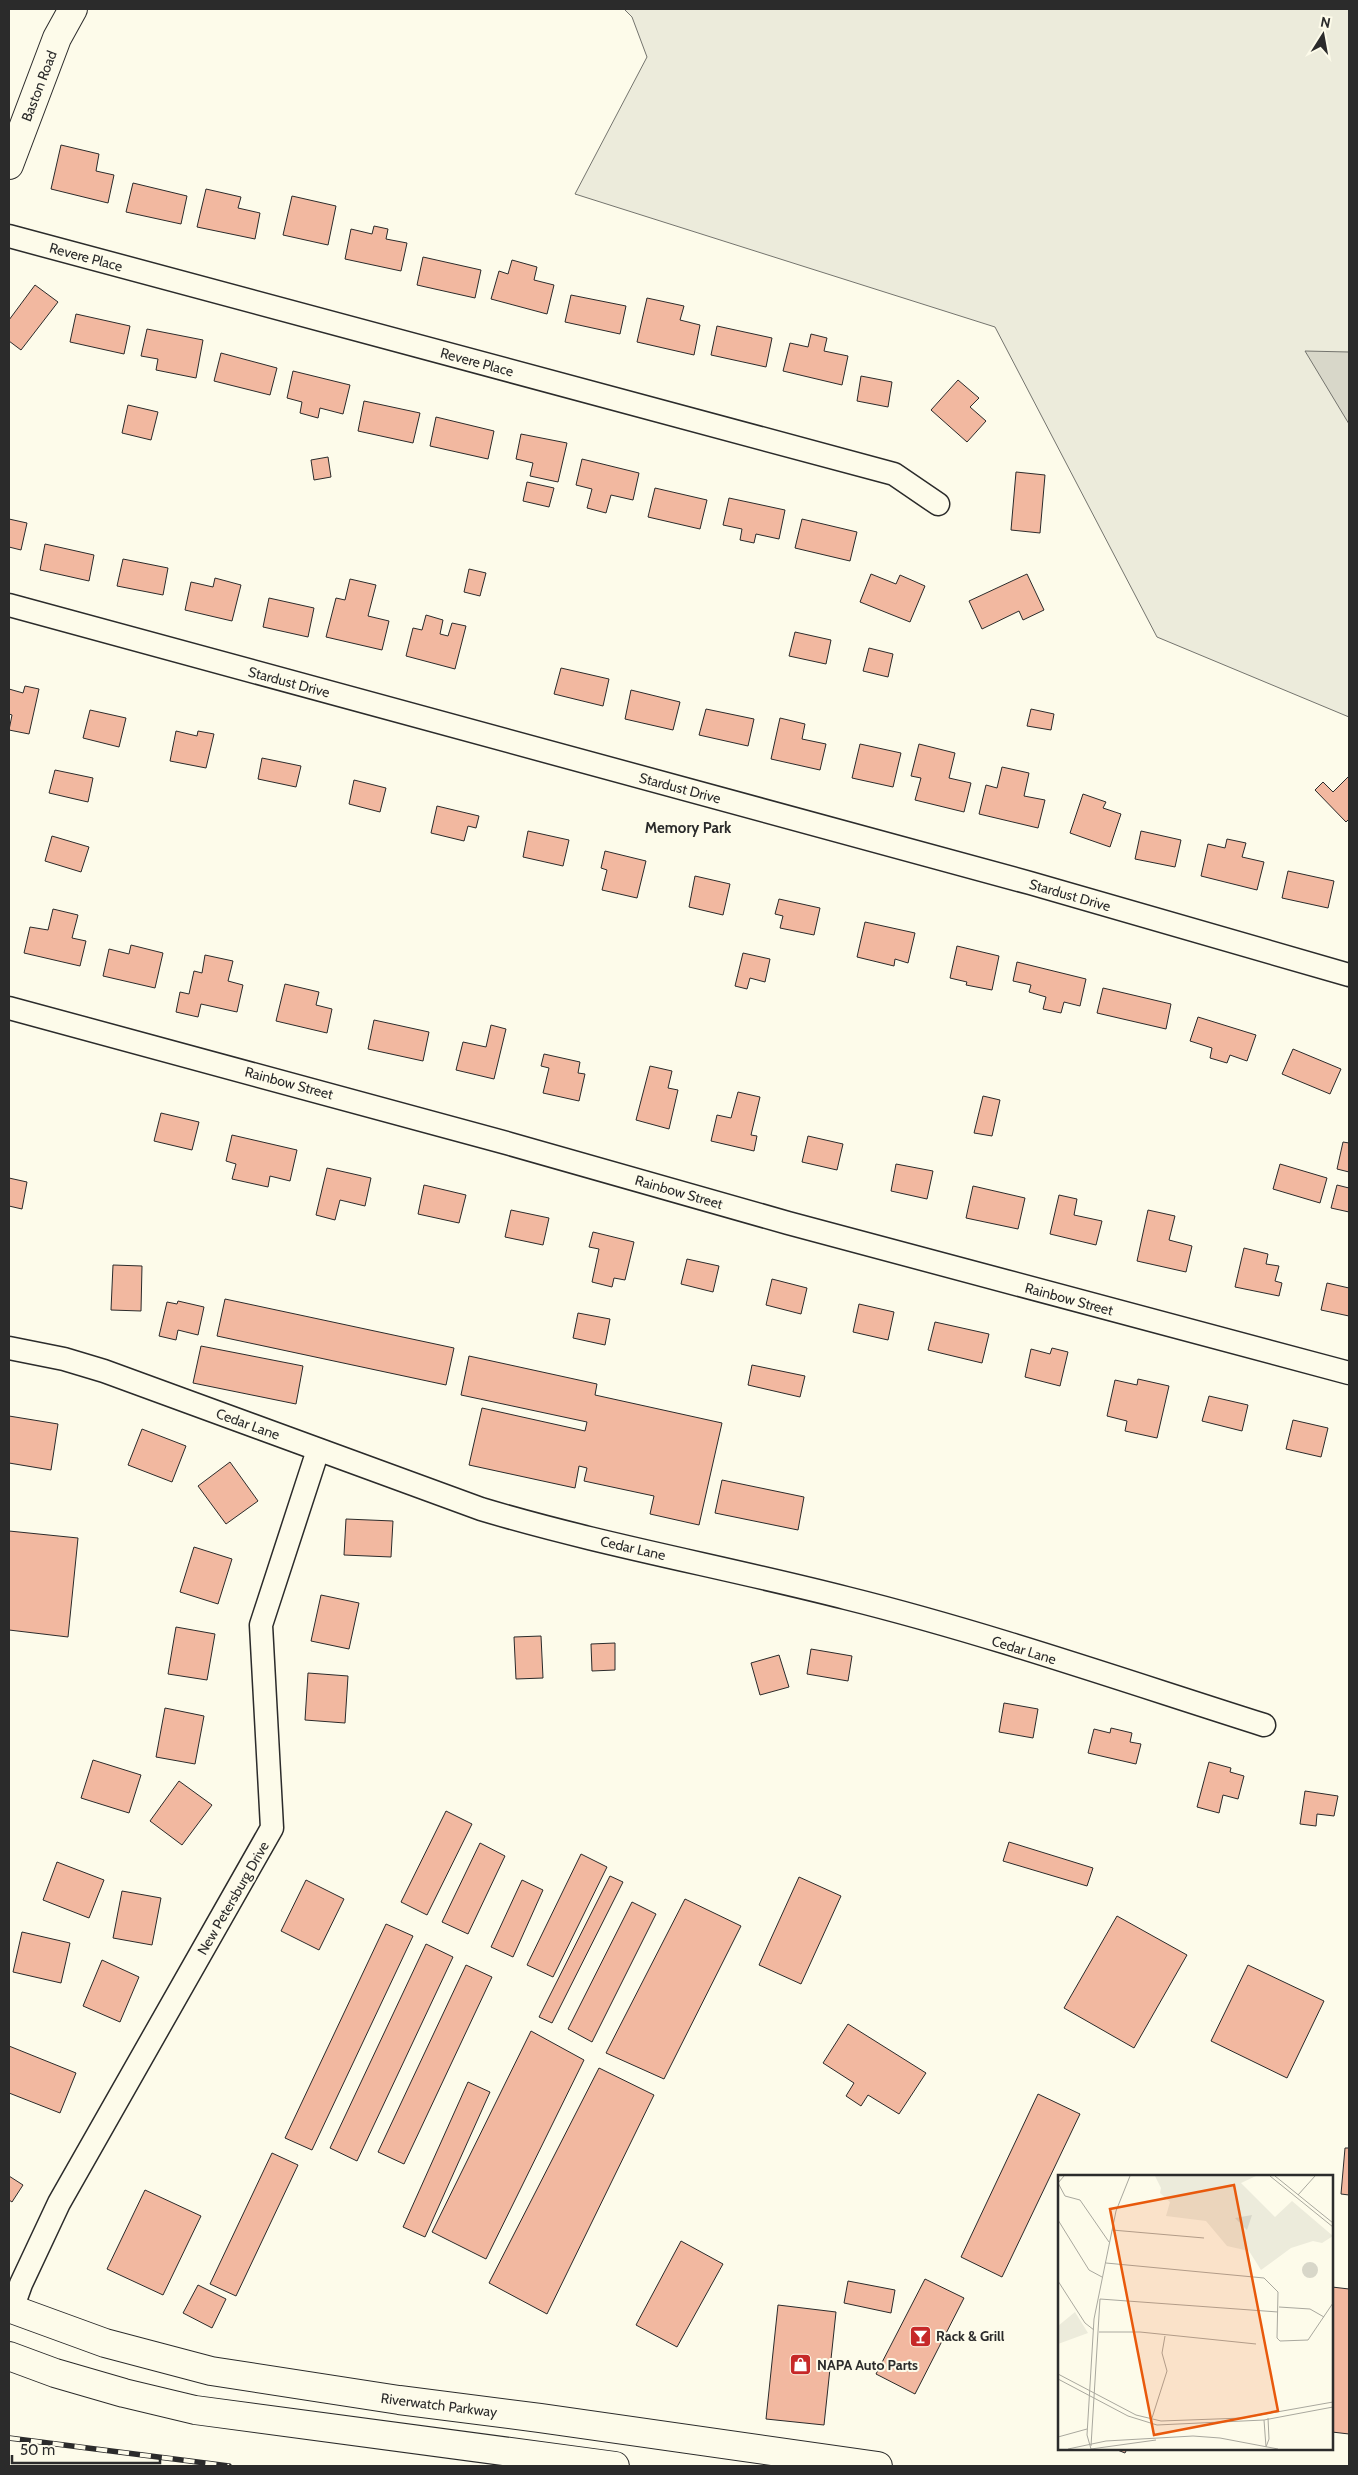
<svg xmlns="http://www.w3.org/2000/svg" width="1358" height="2475" font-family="Cabin,sans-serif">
<rect width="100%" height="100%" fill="#fdfbea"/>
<path fill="#ecebdb" stroke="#74746e" d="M624 9H1349V717L1157 637 995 327 575 194 647 57 632 17Z"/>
<path fill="#d8d7c9" stroke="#74746e" d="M1305 351 1349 352V424Z"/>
<path fill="#f2b8a0" stroke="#2b2b2b" d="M61 145 99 154 96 171 114 175 108 203 51 189Z
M133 183 187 196 181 224 126 212Z
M206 189 241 197 238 208 260 213 255 239 197 227Z
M292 196 336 206 328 245 283 235Z
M374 226 388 229 386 239 407 243 401 271 345 259 351 229 372 234Z
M423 257 481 270 475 298 417 285Z
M512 260 537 267 534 280 554 285 547 314 491 299 499 271 508 274Z
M35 285 58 302 21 350 9 341V320Z
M571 295 626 306 620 334 565 322Z
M647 298 684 306 680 320 700 325 694 355 637 342Z
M76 314 130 326 124 354 70 342Z
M717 326 772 338 766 367 711 355Z
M147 329 203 340 196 378 156 370 158 359 141 356Z
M811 334 827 338 824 351 848 356 842 385 783 371 790 343 808 347Z
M221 353 277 368 270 395 214 381Z
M293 371 350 385 343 414 320 408 318 418 300 413 302 402 287 398Z
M861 376 892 382 888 407 857 401Z
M958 380 979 398 970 407 986 421 967 442 931 410Z
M364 401 420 413 413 443 358 431Z
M128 405 158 412 151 440 122 433Z
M436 417 494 431 488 459 430 446Z
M521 434 567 443 558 482 530 476 533 463 516 459Z
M328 457 331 477 314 480 311 460Z
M582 459 639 473 633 500 611 495 606 513 587 508 592 489 576 485Z
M1016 472 1045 475 1040 533 1011 530Z
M527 482 554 488 549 507 523 501Z
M655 488 707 500 700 529 648 517Z
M729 498 785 510 779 539 756 534 754 543 740 540 742 529 723 525Z
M9 519 27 523 21 550 9 547Z
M802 519 857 532 850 561 795 548Z
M45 544 94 555 89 581 40 570Z
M123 559 168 568 163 595 117 586Z
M469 569 486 573 480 596 464 592Z
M871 574 896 584 900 575 925 586 910 622 860 602Z
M1027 574 1044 610 1023 620 1019 611 982 629 969 601Z
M215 578 241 585 232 621 185 610 191 582 213 587Z
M350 579 376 585 368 616 389 621 382 650 326 637 336 598 345 600Z
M269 598 314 608 308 637 263 627Z
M426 615 443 620 440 634 448 636 452 623 466 626 455 669 406 656 413 628 422 630Z
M795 632 831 640 826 664 789 656Z
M869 648 893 654 888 677 863 671Z
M561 668 609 679 603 706 554 694Z
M25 686 39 689 29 734 9 730 12 715 9 714V689L23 693Z
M631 690 680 702 673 730 625 719Z
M706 709 754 719 748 746 699 735Z
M1031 709 1054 714 1051 730 1027 726Z
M90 710 126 718 119 747 83 738Z
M780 718 805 724 802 739 826 744 820 770 771 759Z
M176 731 197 736 198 731 214 734 206 768 170 761Z
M860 744 901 753 893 787 852 778Z
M919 744 955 753 949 778 971 783 964 812 915 800 921 778 911 776Z
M262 758 301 766 296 787 258 779Z
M1002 767 1029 773 1024 796 1045 800 1038 828 979 814 986 785 997 788Z
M55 770 93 778 88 802 49 793Z
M1349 776V819L1346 822 1315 790 1323 782 1333 792Z
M354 780 386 788 380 812 349 804Z
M1083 794 1106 802 1103 808 1121 814 1110 847 1070 833Z
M437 806 479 816 476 828 468 826 464 841 431 833Z
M528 831 569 840 563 866 523 857Z
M1141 831 1181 840 1175 867 1135 859Z
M52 836 89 847 81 872 45 861Z
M1227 839 1246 843 1242 857 1264 862 1257 890 1201 876 1208 844 1225 848Z
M605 851 646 861 637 898 602 890 607 870 601 868Z
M1288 871 1334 881 1328 908 1282 898Z
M695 876 730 884 723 915 689 907Z
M779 899 820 908 814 935 780 928 783 916 775 914Z
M53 909 78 915 72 938 86 941 80 966 24 953 30 927 48 930Z
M865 922 915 933 908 963 895 959 894 966 857 957Z
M131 945 163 953 155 988 103 976 109 949 129 954Z
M957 946 999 956 992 990 966 985 967 982 950 978Z
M743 953 770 959 765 982 750 978 747 989 735 986Z
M205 955 233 961 228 981 243 985 237 1012 201 1004 198 1017 176 1012 180 992 189 994 194 971 202 973Z
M1017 962 1086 979 1080 1006 1064 1002 1061 1013 1043 1009 1046 997 1029 992 1031 985 1013 981Z
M285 984 319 992 316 1005 332 1009 327 1033 276 1021Z
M1103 988 1171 1004 1166 1029 1097 1013Z
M1198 1017 1256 1035 1247 1061 1230 1055 1227 1063 1210 1058 1212 1048 1190 1041Z
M374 1020 429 1032 423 1061 368 1049Z
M491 1025 506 1029 494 1079 456 1070 463 1042 486 1047Z
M1293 1049 1341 1069 1330 1094 1282 1074Z
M544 1054 580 1062 578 1073 585 1074 579 1101 543 1093 549 1068 541 1066Z
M650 1066 672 1071 668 1088 678 1090 669 1129 636 1120Z
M738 1092 760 1097 751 1135 757 1136 754 1151 711 1141 717 1115 731 1118Z
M983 1096 1000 1100 992 1136 974 1133Z
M161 1113 199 1122 192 1150 154 1141Z
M232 1135 297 1150 290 1181 270 1176 268 1187 232 1179 236 1164 226 1161Z
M808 1136 843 1144 837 1170 802 1162Z
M1343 1142 1349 1143V1172L1337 1169Z
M896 1164 933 1171 927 1199 891 1191Z
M1280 1164 1327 1178 1320 1203 1273 1189Z
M327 1168 371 1178 365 1206 340 1200 335 1220 316 1215Z
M9 1178 27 1182 22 1209 9 1206Z
M424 1185 466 1195 459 1223 418 1214Z
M1337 1185 1349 1188V1212L1331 1208Z
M973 1186 1025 1198 1018 1229 966 1218Z
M1059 1195 1077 1199 1074 1215 1102 1221 1096 1245 1050 1234Z
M511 1210 549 1218 543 1245 505 1237Z
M1148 1210 1175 1216 1169 1240 1192 1246 1186 1272 1137 1261Z
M593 1232 634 1242 625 1280 614 1278 612 1287 592 1282 599 1249 589 1247Z
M1244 1248 1268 1254 1266 1264 1279 1266 1275 1281 1282 1283 1279 1296 1235 1287Z
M687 1259 719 1266 713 1292 681 1284Z
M113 1265 142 1266 141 1311 111 1310Z
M772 1279 807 1288 801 1314 766 1305Z
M1327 1283 1349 1288V1316L1321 1310Z
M225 1299 454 1348 446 1385 217 1336Z
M178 1301 204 1307 198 1335 178 1330 176 1340 159 1336 167 1302 177 1304Z
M859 1304 894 1312 888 1340 853 1332Z
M578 1313 610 1319 605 1345 573 1338Z
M935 1322 989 1334 982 1363 928 1350Z
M201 1346 303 1366 296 1404 193 1383Z
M1052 1348 1068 1352 1060 1386 1025 1377 1031 1349 1050 1354Z
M469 1356 597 1384 595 1395 722 1423 699 1525 650 1514 654 1496 584 1481 587 1468 579 1466 575 1488 469 1465 482 1408 585 1431 587 1422 461 1395Z
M752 1365 805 1376 800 1397 748 1385Z
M1138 1379 1169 1386 1157 1438 1125 1431 1127 1421 1107 1416 1115 1380 1137 1385Z
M1209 1396 1248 1405 1242 1431 1202 1421Z
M9 1416 58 1424 51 1470 9 1463Z
M1293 1420 1328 1428 1321 1457 1286 1449Z
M142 1429 186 1446 172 1482 128 1465Z
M230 1462 258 1501 226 1524 198 1486Z
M722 1480 804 1497 798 1530 715 1513Z
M346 1519 393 1521 391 1557 344 1555Z
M9 1531 78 1538 68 1637 9 1630Z
M194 1547 232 1559 218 1604 180 1592Z
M321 1595 359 1603 349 1649 311 1641Z
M176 1627 215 1634 207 1680 168 1674Z
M541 1636 543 1678 516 1679 514 1637Z
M615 1643V1670L592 1671 591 1644Z
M811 1649 852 1656 848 1681 807 1674Z
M779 1655 789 1687 760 1695 751 1663Z
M308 1673 348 1676 345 1723 305 1720Z
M1004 1703 1038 1709 1033 1738 999 1732Z
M165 1708 204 1716 195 1764 156 1757Z
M1111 1728 1132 1733 1130 1742 1141 1744 1136 1764 1088 1753 1094 1729 1110 1733Z
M93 1760 141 1775 129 1813 81 1798Z
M1209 1762 1231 1768 1230 1772 1244 1776 1238 1799 1223 1795 1219 1813 1197 1807Z
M179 1781 212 1805 182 1845 150 1821Z
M1305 1791 1338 1796 1334 1816 1317 1814 1316 1826 1300 1824Z
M446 1811 472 1824 427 1915 401 1902Z
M1009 1842 1093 1868 1087 1886 1003 1861Z
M480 1843 505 1856 468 1934 442 1922Z
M581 1854 607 1867 553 1977 527 1965Z
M57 1862 104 1880 89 1918 43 1900Z
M610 1876 623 1882 552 2023 539 2017Z
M799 1877 841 1896 801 1984 759 1965Z
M306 1880 344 1899 319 1950 281 1931Z
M522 1880 543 1890 513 1957 491 1947Z
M122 1891 161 1898 152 1945 113 1938Z
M685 1899 741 1926 664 2079 606 2053Z
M632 1902 656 1914 592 2042 568 2029Z
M1117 1916 1187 1955 1134 2048 1064 2008Z
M386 1924 413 1936 312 2150 285 2138Z
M22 1932 70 1943 61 1983 13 1972Z
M426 1944 453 1957 357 2161 330 2148Z
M102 1960 139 1977 120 2022 83 2006Z
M466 1965 492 1977 404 2164 378 2152Z
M1248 1965 1324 2001 1287 2078 1211 2041Z
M848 2024 926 2073 899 2114 868 2095 861 2106 846 2096 854 2083 823 2063Z
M531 2031 584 2060 486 2259 432 2232Z
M9 2046 76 2073 60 2113 9 2093Z
M599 2068 654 2095 547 2314 489 2283Z
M468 2082 490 2092 425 2237 403 2227Z
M1038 2094 1080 2114 1002 2277 961 2257Z
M1345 2148H1349V2195L1341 2194Z
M272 2153 298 2165 236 2296 210 2284Z
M9 2176 23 2185 12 2202 9 2200Z
M145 2190 201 2216 163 2295 107 2269Z
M681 2241 723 2264 677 2347 636 2325Z
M925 2279 964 2298 915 2394 876 2374Z
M848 2281 895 2290 891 2313 844 2303Z
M198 2285 226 2299 212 2328 183 2313Z
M1332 2287 1349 2289V2434L1332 2432Z
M778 2305 836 2312 824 2425 766 2419Z
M1115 2449H1127L1125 2453Z"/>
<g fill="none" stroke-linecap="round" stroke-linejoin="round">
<defs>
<path id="minor" d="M9 236 894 474 938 504
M9 605 1030 883 1349 975
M9 1008 510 1144 788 1223 1349 1373
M9 1348 64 1359 104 1371 481 1509C601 1545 725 1567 846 1598 987 1633 1125 1681 1264 1725
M12 2309 21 2284 59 2203 272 1828 261 1625 318 1450"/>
<path id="major" d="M9 165 57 38 73 9
M9 2308 105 2343 211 2371 399 2400 540 2418 878 2466
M9 2356 55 2373 124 2393 195 2410 615 2466"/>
</defs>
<use href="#minor" stroke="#2b2b2b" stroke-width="25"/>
<use href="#major" stroke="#2b2b2b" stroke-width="30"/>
<use href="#minor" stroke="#fdfbea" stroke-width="22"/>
<use href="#major" stroke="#fdfbea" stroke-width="28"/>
<defs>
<path id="rail" d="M9 2438 229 2466"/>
</defs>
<use href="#rail" stroke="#2b2b2b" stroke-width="5.5"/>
<use href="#rail" stroke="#fdfbea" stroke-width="4" stroke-dasharray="11" stroke-linecap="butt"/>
</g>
<defs>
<symbol id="bar-square" viewBox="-11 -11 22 22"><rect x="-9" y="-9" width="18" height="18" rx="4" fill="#c62828" stroke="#fdfbea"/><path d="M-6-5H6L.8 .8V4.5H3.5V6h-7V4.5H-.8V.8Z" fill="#fff"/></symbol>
<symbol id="shop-square" viewBox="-11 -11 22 22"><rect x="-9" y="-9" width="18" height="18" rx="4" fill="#c62828" stroke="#fdfbea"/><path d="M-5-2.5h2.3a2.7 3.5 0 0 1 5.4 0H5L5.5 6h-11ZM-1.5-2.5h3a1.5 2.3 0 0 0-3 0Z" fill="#fff"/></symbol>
</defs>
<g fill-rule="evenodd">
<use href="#bar-square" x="908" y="2324" width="25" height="25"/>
<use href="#shop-square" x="788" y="2352" width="25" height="25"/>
</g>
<g text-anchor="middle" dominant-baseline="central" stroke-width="4" stroke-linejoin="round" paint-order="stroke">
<g font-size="14" fill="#2b2b2b" stroke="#fdfbea">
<text transform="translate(39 86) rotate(-69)">Baston Road</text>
<text transform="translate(86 257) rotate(15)">Revere Place</text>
<text transform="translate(477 362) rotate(15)">Revere Place</text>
<text transform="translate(289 682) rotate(15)">Stardust Drive</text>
<text transform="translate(680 788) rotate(15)">Stardust Drive</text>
<text transform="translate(1070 895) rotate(16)">Stardust Drive</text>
<text transform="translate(289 1083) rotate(15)">Rainbow Street</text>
<text transform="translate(679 1192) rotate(16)">Rainbow Street</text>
<text transform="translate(1069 1299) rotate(15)">Rainbow Street</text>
<text transform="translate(248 1424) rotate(20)">Cedar Lane</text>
<text transform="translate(633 1548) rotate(13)">Cedar Lane</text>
<text transform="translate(1024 1650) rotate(17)">Cedar Lane</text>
<text transform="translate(233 1898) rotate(-60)">New Petersburg Drive</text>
<text transform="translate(439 2405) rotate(7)">Riverwatch Parkway</text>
</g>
<g font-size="14" font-weight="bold" fill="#2b2b2b" stroke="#fdfbea" text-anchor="start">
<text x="936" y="2336">Rack &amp; Grill</text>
<text x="817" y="2365">NAPA Auto Parts</text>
</g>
<g font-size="15" font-weight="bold" fill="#2b2b2b" stroke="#fdfbea">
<text x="688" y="828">Memory Park</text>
</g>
</g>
<g transform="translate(1058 2175)">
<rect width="275" height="275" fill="#fdfbea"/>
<path d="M97 1H198L183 8 217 42 234 26 275 61 264 68 255 66 233 73 203 95 191 76 169 71 148 46 108 41 112 27 102 18 103 13ZM17 137 30 158 0 169V151Z" fill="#ecebdb"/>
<path d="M194 40 189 55 177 43ZM244 95a8 8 0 1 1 16 0a8 8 0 1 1-16 0Z" fill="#d8d7c9"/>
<path fill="none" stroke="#a9a89e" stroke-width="1" d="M6 1 0 8 7 21M212 1 275 52M217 1 275 48M240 20 257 1M7 21 22 25 51 67M0 45 31 95 44 102M54 55 146 63M48 88 206 103 220 117 219 163 222 166 250 165 275 128M0 106 27 148 36 155M42 124 220 137M221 132 252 134 266 142M41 157H82L198 169M0 199 78 240 103 246 185 243 275 227M0 204 70 241 99 250 206 245 275 232M94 243 109 196 104 178 107 161M206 245 208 272M0 262 29 254M33 271 42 124M208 272 211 264 210 243M10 274 48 266 135 261 162 263 220 274M33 274 29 260 36 144 58 36 72 1M33 274 98 265"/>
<path fill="#e8590c" fill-opacity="0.15" stroke="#e8590c" stroke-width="2.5" d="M176 10 220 236 96 260 52 34Z"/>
<rect width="275" height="275" fill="none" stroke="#2b2b2b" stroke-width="2.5"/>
</g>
<rect width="1358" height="2475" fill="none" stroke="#2b2b2b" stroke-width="20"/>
<g transform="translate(1323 35) rotate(11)" stroke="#fdfbea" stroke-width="4" paint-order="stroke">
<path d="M0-4L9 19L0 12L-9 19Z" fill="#2b2b2b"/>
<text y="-8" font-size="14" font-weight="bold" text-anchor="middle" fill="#2b2b2b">N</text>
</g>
<path d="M12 2455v8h148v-8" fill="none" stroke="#2b2b2b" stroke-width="2.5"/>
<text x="20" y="2455" font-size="15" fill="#2b2b2b" stroke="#fdfbea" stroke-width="4" paint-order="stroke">50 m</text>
</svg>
